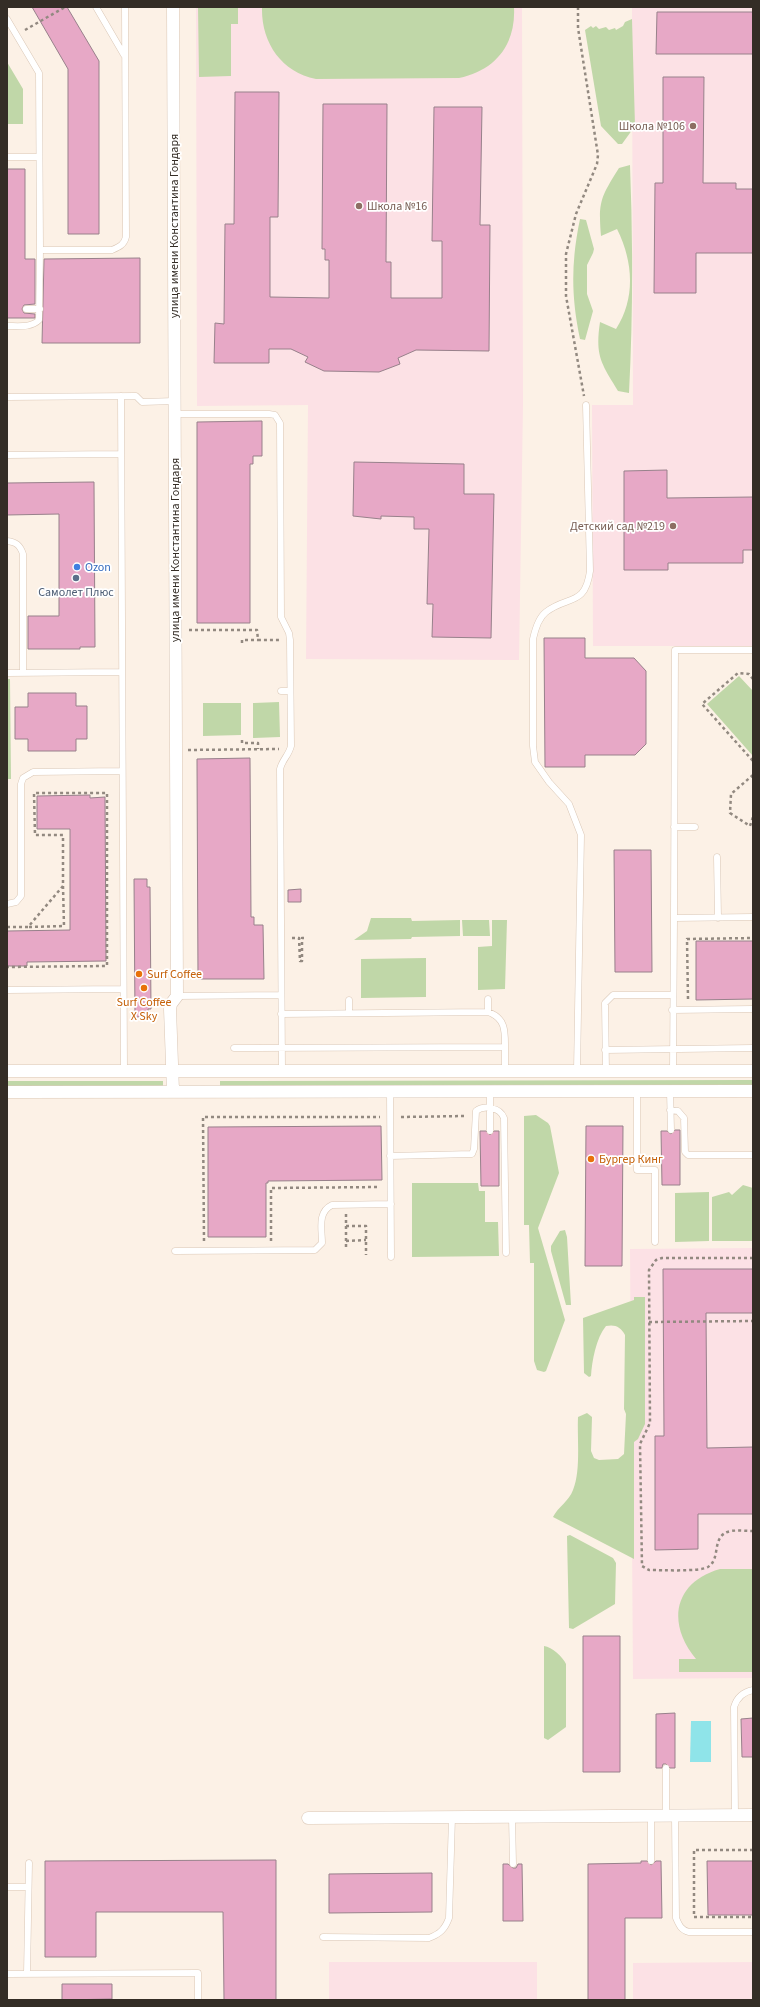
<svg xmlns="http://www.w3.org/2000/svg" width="760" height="2007" font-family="'Source Sans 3',sans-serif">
<rect width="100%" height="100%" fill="#fcf1e6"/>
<path fill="#fce1e5" d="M196 7H522L523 404 519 660 306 659 308 405 197 406Z
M632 7H753V646H593L592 405H633Z
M753 1248V1678L633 1679 630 1249Z
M329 1962H537V2000H329Z
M753 1962V2000H633V1963Z"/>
<path fill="#c0d7a8" d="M198 7H238V24H231V76L199 77Z
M262 7H514C516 44 496 70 459 78L316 79C281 72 261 42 262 7Z
M632 19 635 126 622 144H618L601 126 585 30 591 26 593 28 596 26 599 29 606 27 609 30 615 28 616 30 623 26 625 22Z
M7 62 23 89V124H7Z
M630 165C633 241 633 317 629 393L618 391C601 363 595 356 600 322L616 329C636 298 633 261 617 229L601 236C598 201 601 197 619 168Z
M580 219 586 220 594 249 593 253 587 265V294L593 311 585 340 580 339C571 296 571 262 580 219Z
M739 676 753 691V756L707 704Z
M7 679H10L11 779H7Z
M279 702 280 737 253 738V703Z
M203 703H241V735L203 736Z
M371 918H411L412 921 460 920V936L412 937 411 939 354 940 367 931Z
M462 920H489L490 936H463Z
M492 920H507L505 989 478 990V947L492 946Z
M426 958V997L361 998V959Z
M753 1080V1085L220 1086V1081Z
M7 1081H163V1087H7Z
M536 1115 548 1123 550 1126 559 1173 538 1228 565 1320 546 1371 544 1372 537 1370 534 1361V1263H530L529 1225H524V1116Z
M412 1183H478L479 1191H485V1222H498L499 1256 412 1257Z
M743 1185 753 1188V1241H712V1197L729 1192 732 1195Z
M709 1192V1241L675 1242V1193Z
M565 1230 567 1237 571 1305H566L551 1251V1246L560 1231Z
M634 1297H645V1424L638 1439 634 1442V1559L553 1517C558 1507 569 1501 573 1490 581 1471 577 1438 578 1417L587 1413 592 1417 591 1451 594 1458 599 1460 618 1459 624 1454 626 1414 624 1409 625 1335C621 1327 615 1324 606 1326 596 1338 592 1361 591 1376L589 1377 584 1373 583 1318 634 1300Z
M570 1535 613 1558 616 1563 615 1604 573 1629 569 1628 567 1536Z
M720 1569H753V1672H679V1659H696C666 1623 674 1582 720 1569Z
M544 1646C552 1647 563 1657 566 1664V1727L548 1740 544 1738Z"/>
<path fill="#8fe4e9" d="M691 1721H711V1762H690Z"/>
<path fill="#e7a8c6" stroke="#98818b" d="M32 7H67L99 61V234H68V69Z
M657 12H753V54H656Z
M663 77H704L703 183H736V189H753V253H696V293H654L655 183H663Z
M235 92H279L278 217H270V297L329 298V260H325V249H322L323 104H387L386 262H391V298H442V241H432L434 107H482L480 225H490L489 351 416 350 398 358 400 364 379 372 324 371 305 362 308 357 291 349H269V363H214L215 323 224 324 225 224H234Z
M7 169H25V259H35V304L24 305 22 309 24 313 35 314V318H7Z
M140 258V343H42L44 259Z
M262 421V456H253V464H250V623H197V422Z
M354 462 464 464V494H494L491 638 432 637 433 604H427L429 529H414V517L381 516V519L353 516Z
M667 470V498L753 497V550H743V563H668V570H624V471Z
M94 482 95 647H80V649H28V616H59V514L7 515V483Z
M544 638H585V658H634L646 671V744L635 755H585V767H545Z
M28 693H76V706H87V739H76V751H28V739H15V707H28Z
M250 758 251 917H254V925H263L264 979H198L197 759Z
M90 795V798L105 797 106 961 27 962V966H7V931L70 930V829H37V796Z
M614 850H651L652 972H615Z
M134 879H147V887H150L151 1009H148V1017H135Z
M301 889V902H288V890Z
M696 941H753V999L696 1000Z
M381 1126 382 1180 268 1181V1183H266V1237H208V1127Z
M586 1126H623L622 1266H585Z
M675 1130H680V1185H662L661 1131H667L671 1134Z
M480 1131H486L490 1135 494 1131H499V1186H481Z
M663 1269H753V1313H706L707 1448 753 1447V1514H698V1549L655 1550V1436H664Z
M583 1636H620V1772H583Z
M675 1713V1768H670L666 1764H663L662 1768H656V1714Z
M753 1718V1757H742L741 1719Z
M276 1860V2000H224L223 1912H96V1957H45V1861Z
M641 1861H647L651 1865 656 1861H661L662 1918H625V2000H588V1864L641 1863Z
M707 1861H753V1915H708Z
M503 1864H508L513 1868H516L518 1864H522L523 1921H503Z
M432 1873V1912L329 1913V1874Z
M62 1984H112V1999L62 2000Z"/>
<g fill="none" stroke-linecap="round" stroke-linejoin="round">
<defs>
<path id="service" d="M96 7 124 55
M7 19 39 73 40 250H112C119 247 124 245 126 237L125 7
M7 157H39
M26 309H40
M7 326C18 326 31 328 39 320L40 250
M121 396 124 1071
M7 397 136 396 142 402 175 401
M175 414H269L275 415 280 423 281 617 289 633 290 640 291 746C289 755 282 760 280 769L282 1071
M7 455 121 454
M7 541C16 542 20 545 23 554V673
M7 673 122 672
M281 691H290
M674 827H695
M717 857 718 918
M7 904 16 902 21 896V784L23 778 33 772 122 771
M674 918 675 650H753
M7 990 123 989
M177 996 281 995
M488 999V1012
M672 1010 753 1009
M349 1013V1000
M281 1014 488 1012C506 1018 505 1032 505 1047
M234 1048 505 1047V1071
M605 1050 753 1048
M577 1071 581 835 569 804 549 782 535 762 533 746V639C535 630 538 618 546 612 568 595 585 607 590 571L586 405
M606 1071 605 1003 613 995H673
M673 1071 674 918 753 917
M390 1092 391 1257
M637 1092V1170H655V1242
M670 1092 671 1130
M490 1093V1131
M670 1110 678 1111 684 1118 685 1152 688 1155H753
M390 1156 472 1154 474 1149 476 1111C484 1105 500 1107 504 1118L506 1253
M175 1251 315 1250 322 1243C322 1230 317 1212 332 1205L391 1204
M666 1768V1816
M735 1815 734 1707C737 1697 743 1692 753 1690
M651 1816V1861
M675 1816 676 1918C679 1925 681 1930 689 1932H753
M512 1817 513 1864
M7 1887H28
M323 1937 429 1938C440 1934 445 1929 449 1918L452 1817
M7 1974 198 1973V2000
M27 1974 29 1863"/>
<path id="minor" d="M7 1071H753
M173 1091 170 1009 171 1004 177 996 173 7
M7 1092 753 1091
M308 1818 753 1815"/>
</defs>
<use href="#service" stroke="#dac7b6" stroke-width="7"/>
<use href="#minor" stroke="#dac7b6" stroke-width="13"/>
<path stroke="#928980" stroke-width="2.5" stroke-dasharray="3 3" stroke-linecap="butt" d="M578 7V28L598 155 597 164 576 214 566 254V296L584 396
M25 30 65 7
M189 630H257L258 640H280
M242 643V640H258
M753 679 749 674 738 673 702 704 753 761
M242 740V743H258V749
M188 750 279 749
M753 775 731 794 730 813 750 826 753 817
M7 927H28L63 886V835H35L34 793H107V966L7 967
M29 927 64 926 63 886
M292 938H299L300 961H302V938H304
M688 999 687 939 753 938
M401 1117 466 1116
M346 1214V1250
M346 1226H366V1255
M204 1241 203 1117H380
M271 1241V1188L380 1187
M346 1241 366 1240
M753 1258H662L656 1260 649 1270 650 1423 640 1444 642 1566 649 1570C661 1570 699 1572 708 1567 722 1558 710 1535 731 1531 738 1530 746 1531 753 1531
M649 1322 753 1321
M753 1850H694V1917H753"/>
<use href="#service" stroke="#fff" stroke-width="6"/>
<use href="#minor" stroke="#fff" stroke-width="12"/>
</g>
<g fill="#8d6e63" stroke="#fff" stroke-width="1.5">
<circle cx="693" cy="126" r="4"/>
<circle cx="359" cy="206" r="4"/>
<circle cx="673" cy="526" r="4"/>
</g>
<circle fill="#3f7fe0" stroke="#fff" stroke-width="1.5" cx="77" cy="567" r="4"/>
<circle fill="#5c6f8a" stroke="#fff" stroke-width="1.5" cx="76" cy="578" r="4"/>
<g fill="#e8710a" stroke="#fff" stroke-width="1.5">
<circle cx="139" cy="974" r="4"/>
<circle cx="144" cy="988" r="4"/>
<circle cx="591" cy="1159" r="4"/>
</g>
<g text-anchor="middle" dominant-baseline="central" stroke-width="3.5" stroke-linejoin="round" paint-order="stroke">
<g font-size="12" fill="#785e54" stroke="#fff" text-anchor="end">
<text x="685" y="126">Школа №106</text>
<text x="367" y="206" text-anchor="start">Школа №16</text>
<text x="665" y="526">Детский сад №219</text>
</g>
<g font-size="12" fill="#342d26" stroke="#fff">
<text transform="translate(174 226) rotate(-90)">улица имени Константина Гондаря</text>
<text transform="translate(175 550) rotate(-90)">улица имени Константина Гондаря</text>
</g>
<g font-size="12" fill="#366cbe" stroke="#fff" text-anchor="start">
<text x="85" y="567">Ozon</text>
</g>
<g font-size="12" fill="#4e5e75" stroke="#fff">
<text x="76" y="592">Самолет Плюс</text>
</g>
<g font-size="12" fill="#c56008" stroke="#fff" text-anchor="start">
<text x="147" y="974">Surf Coffee</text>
<text x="144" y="1002" text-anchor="middle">Surf Coffee<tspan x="144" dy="14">X Sky</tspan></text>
<text x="599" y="1159">Бургер Кинг</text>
</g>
</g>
<rect width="760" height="2007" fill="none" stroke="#342d26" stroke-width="16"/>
</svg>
